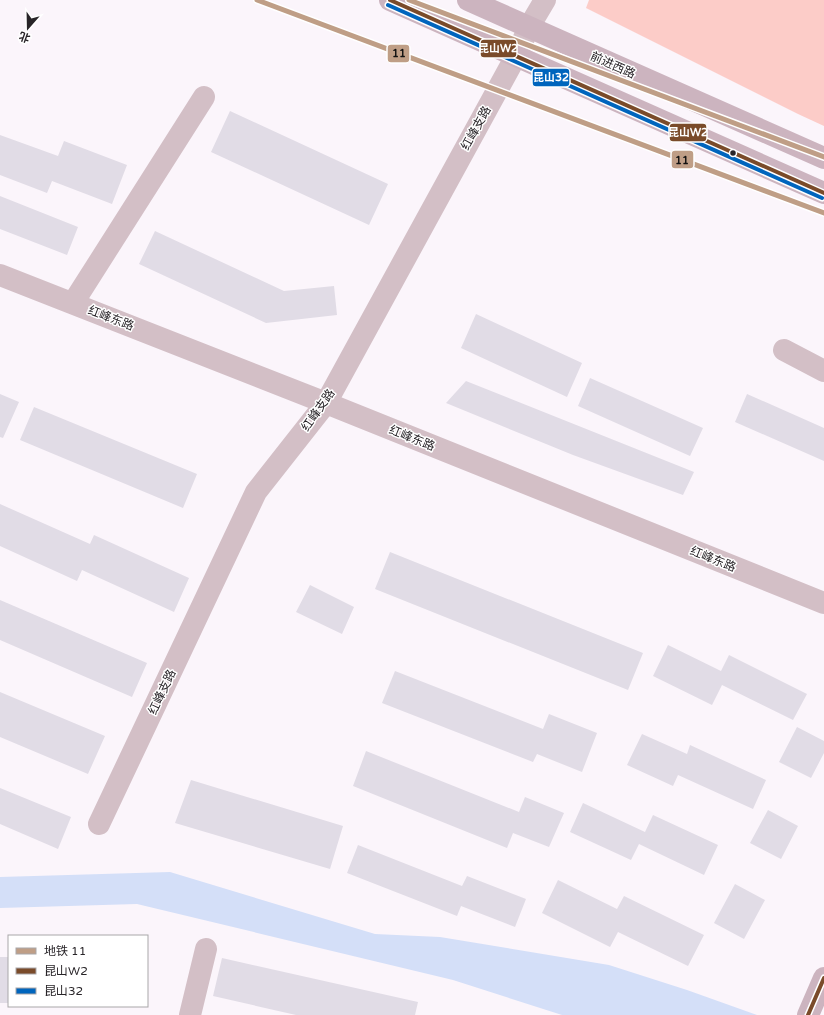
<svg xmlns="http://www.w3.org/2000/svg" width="824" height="1015" font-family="'Varela Round','Noto Sans SC',sans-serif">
<rect width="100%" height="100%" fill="#fbf5fb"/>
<path fill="#fcccc8" d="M589 0H824V126L798 114 586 8Z"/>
<path fill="#d4dff8" d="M170 872 375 934 440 937 609 965 687 990 757 1015H562L453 980 137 904 0 908V877Z"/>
<path fill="#e1dce6" d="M230 111 388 184 369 225 211 152Z
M0 135 58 156 64 141 127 165 112 204 52 181 47 193 0 175Z
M0 196 78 227 67 255 0 229Z
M155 231 284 291 334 286 337 315 266 323 139 264Z
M476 314 582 363 567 397 461 348Z
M590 378 703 428 690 456 578 406Z
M466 381 694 472 683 495 573 455 446 403Z
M0 394 19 402 3 438 0 437Z
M747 394 824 428V461L735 422Z
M34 407 197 474 183 508 20 440Z
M0 504 90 544 94 535 189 578 174 612 82 570 77 581 0 546Z
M390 552 643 653 628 690 375 589Z
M310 585 354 607 342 634 296 612Z
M0 600 147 663 132 697 0 640Z
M668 645 721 671 729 655 807 694 793 720 722 685 712 705 653 676Z
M395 671 543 729 549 714 597 733 582 772 537 754 533 762 382 703Z
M0 692 105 736 88 774 0 737Z
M797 727 824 741V753L811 778 779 762Z
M642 734 687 754 690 745 766 780 753 809 678 775 673 786 627 765Z
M366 751 519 812 525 797 564 813 549 847 513 833 507 848 353 786Z
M191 780 343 826 330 869 175 823Z
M0 788 71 817 58 849 0 824Z
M583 803 645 832 653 815 718 845 704 875 639 844 631 860 570 832Z
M768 810 798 826 781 859 750 843Z
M358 845 462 886 467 876 526 899 515 927 461 906 457 916 347 873Z
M558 880 617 909 624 896 704 935 688 966 618 932 610 947 542 913Z
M735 884 765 900 744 939 714 923Z
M0 957H9V1003H0Z
M222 958 418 1002 415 1015H296L213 996Z"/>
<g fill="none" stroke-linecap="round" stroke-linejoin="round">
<path stroke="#d3bfc6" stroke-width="22" d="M0 275 326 403 824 603
M73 303 204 97
M784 350 824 371
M99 824 256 492 326 403 516 56 529 27 545 0
M190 1015 206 949"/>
<path stroke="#ccb4bf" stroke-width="22" d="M390 0 824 193
M468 0 824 158
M808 1015 824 978"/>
<defs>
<path id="bus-1" d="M390 0 824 193
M808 1015 824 978"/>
<path id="bus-2" d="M388 5 822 198"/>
</defs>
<use href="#bus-1" stroke="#fff" stroke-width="7"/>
<use href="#bus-2" stroke="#fff" stroke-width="7"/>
<use href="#bus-1" stroke="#7a4b2a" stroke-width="4"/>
<use href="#bus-2" stroke="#0065bd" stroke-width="4"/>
<defs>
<path id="metro-1" d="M257 0 824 213
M409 0 824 157"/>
</defs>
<use href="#metro-1" stroke="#fff" stroke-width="8"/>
<use href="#metro-1" stroke="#bf9e86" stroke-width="5"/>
</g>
<circle fill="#282428" stroke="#fff" stroke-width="1.5" cx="733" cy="153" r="3.5"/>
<g text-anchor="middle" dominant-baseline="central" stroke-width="3" stroke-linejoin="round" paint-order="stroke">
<g font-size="12" fill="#282428" stroke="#fff">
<text transform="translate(613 65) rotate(24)">前进西路</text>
<text transform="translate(476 128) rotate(-61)">红峰支路</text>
<text transform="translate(111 318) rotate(21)">红峰东路</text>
<text transform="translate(318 410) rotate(-55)">红峰支路</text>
<text transform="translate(412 438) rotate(22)">红峰东路</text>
<text transform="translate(713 559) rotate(22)">红峰东路</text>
<text transform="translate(162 692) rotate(-65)">红峰支路</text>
</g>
</g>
<g stroke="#fff" stroke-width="1.5">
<rect x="480" y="39" width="37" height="19" rx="4" fill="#7a4b2a"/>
<rect x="387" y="44" width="23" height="19" rx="4" fill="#bf9e86"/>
<rect x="532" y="68" width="38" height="19" rx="4" fill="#0065bd"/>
<rect x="669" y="123" width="38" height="19" rx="4" fill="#7a4b2a"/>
<rect x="671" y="150" width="23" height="19" rx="4" fill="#bf9e86"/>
</g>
<g font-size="11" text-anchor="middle" font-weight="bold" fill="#fff">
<text x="498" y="52">昆山W2</text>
<text x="551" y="81">昆山32</text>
<text x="688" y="136">昆山W2</text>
</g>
<g font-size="11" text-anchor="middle" font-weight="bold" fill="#111">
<text x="399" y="57">11</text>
<text x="682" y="164">11</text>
</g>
<rect x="8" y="935" width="140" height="72" fill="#ffffff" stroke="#a9a7a9"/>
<rect x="16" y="948" width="20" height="6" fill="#bf9e86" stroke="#a9a7a9"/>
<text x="44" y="955" font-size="12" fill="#282428">地铁 11</text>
<rect x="16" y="968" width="20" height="6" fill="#7a4b2a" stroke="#a9a7a9"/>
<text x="44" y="975" font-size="12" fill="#282428">昆山W2</text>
<rect x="16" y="988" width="20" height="6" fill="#0065bd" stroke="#a9a7a9"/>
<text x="44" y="995" font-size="12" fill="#282428">昆山32</text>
<g transform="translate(28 28) rotate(200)" stroke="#ffffff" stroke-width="3" paint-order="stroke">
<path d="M0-3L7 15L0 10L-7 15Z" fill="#282428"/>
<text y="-6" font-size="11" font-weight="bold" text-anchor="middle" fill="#282428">北</text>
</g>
</svg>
